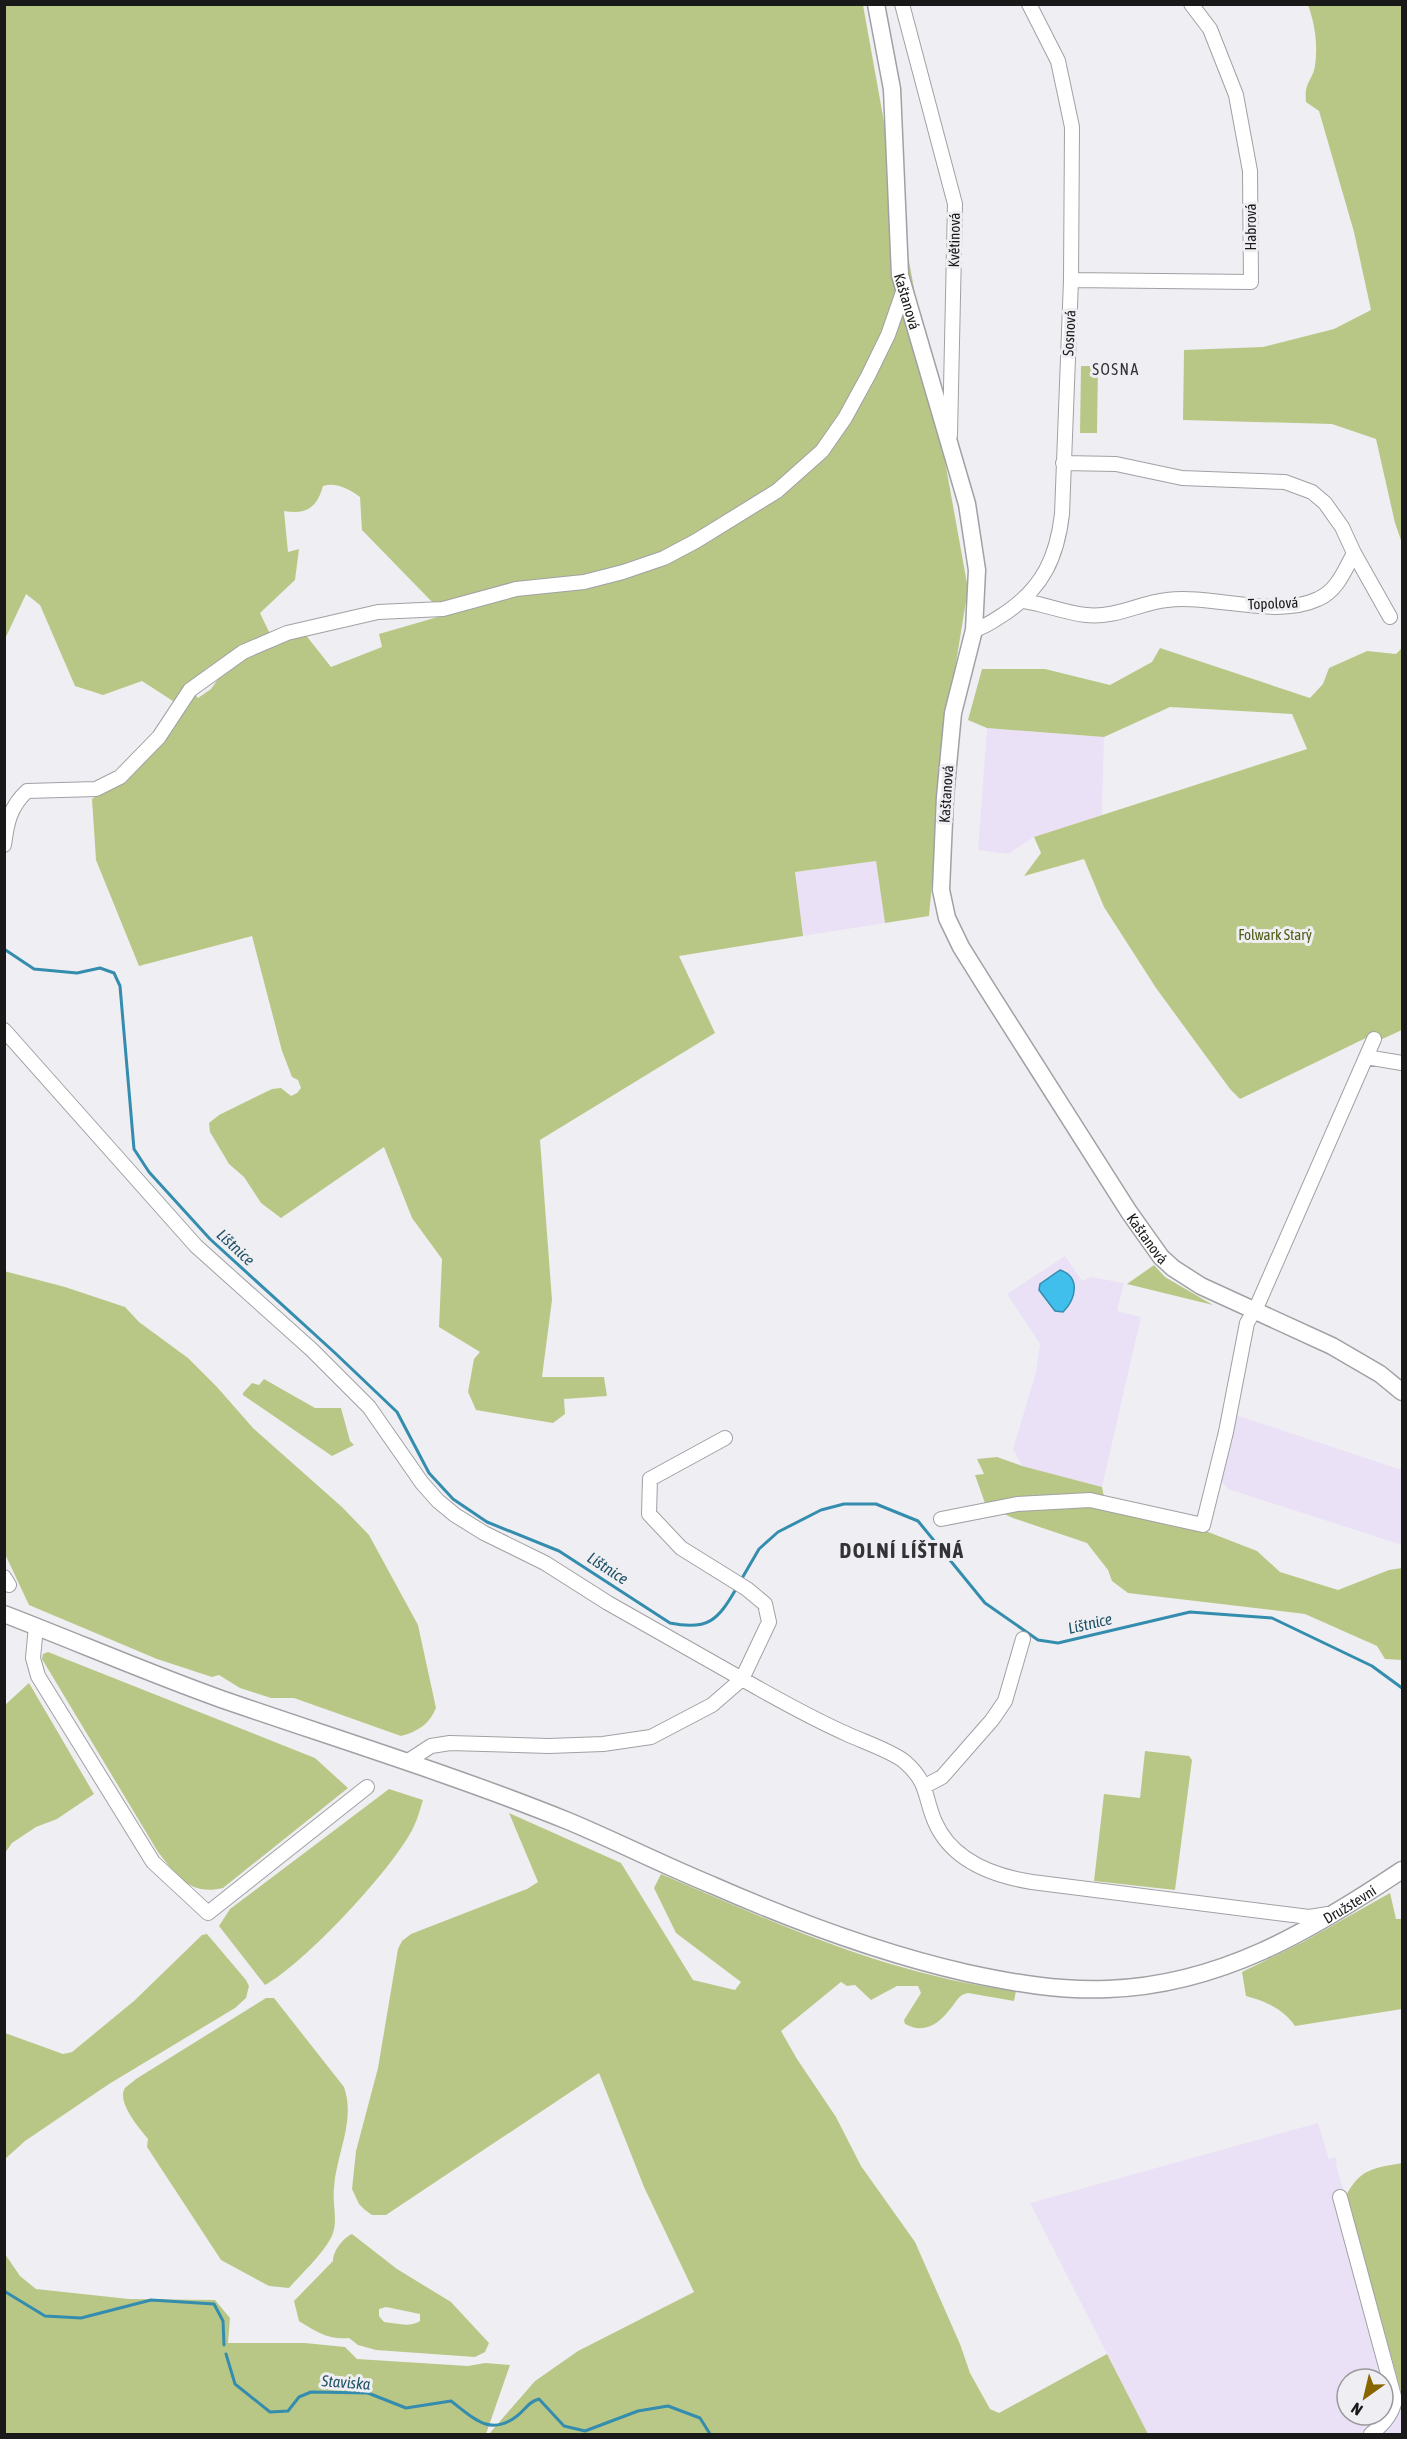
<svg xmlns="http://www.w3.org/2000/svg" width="1407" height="2439" font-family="'Asap Condensed',sans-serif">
<rect width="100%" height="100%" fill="#efeff3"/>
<path fill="#ebe1f6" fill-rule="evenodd" d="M987 728 1104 737 1102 815 1034 837 1008 854 978 850Z
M876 861 885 923 803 936 794 872Z
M1065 1256 1082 1281 1091 1277 1124 1283 1117 1311 1141 1317 1102 1487 1022 1466 1013 1449 1036 1372 1040 1344 1007 1294Z
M1236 1415 1402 1470V1545L1228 1489 1220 1480Z
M1318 2123 1329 2159 1336 2157 1337 2168 1402 2395V2434H1148L1030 2203ZM1347 2379H1383V2415H1347Z"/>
<path fill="#b9c786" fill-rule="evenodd" d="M5 5H863L968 589 948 712 929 916 885 923 876 861 795 872 803 936 679 956 715 1033 540 1140 552 1300 542 1377H604L607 1396 564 1399 565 1414 553 1423 476 1410 468 1392 474 1359 480 1352 439 1327 442 1259 412 1218 384 1147 281 1218 261 1203 244 1177 229 1164 210 1132 209 1123 219 1115 272 1089 281 1088 291 1096 297 1093 301 1088 298 1080 292 1077 282 1051 252 936 139 966 96 860 92 799 134 767 193 692 198 698 211 689 227 666 274 642 305 634 331 667 382 647 379 634 455 612 435 605 362 530 360 497C349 489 336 482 323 486 317 508 306 515 284 511L288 552 299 549 295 580 260 613 271 636C232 652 198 665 176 703L142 681 103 695 75 686 40 605 26 594 5 639Z
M1308 5H1402V543L1395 523 1376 439 1332 424 1183 420 1184 350 1263 347 1334 329 1371 310 1354 232 1319 111 1306 102C1304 81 1312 82 1315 66 1318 45 1315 24 1308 5Z
M1081 366H1098L1097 433H1080Z
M1160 648 1310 698 1323 684 1329 668 1367 651 1396 654 1402 648V1030L1380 1040 1368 1037 1240 1099 1230 1089 1156 988 1104 907 1084 859 1024 876 1041 853 1034 837 1307 749 1292 714 1170 707 1104 737 987 728 968 720 982 669H1045L1110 685 1152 662Z
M1154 1265 1165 1277 1213 1305 1127 1284Z
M4 1271 65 1287 125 1307 139 1322 188 1358 217 1387 253 1428 342 1507 369 1535 418 1625 436 1708C430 1723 418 1732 401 1736L294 1698H271L240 1688 219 1675 212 1677 157 1659 29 1605 5 1554Z
M264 1379 315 1408H341L350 1441 354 1445 332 1456 243 1395V1393L252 1383 259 1385Z
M997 1457 1022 1466 1102 1487 1106 1506 1203 1530 1257 1551 1280 1572 1338 1590 1389 1570 1402 1568V1660L1385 1659 1377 1646 1305 1614 1128 1593 1112 1581 1108 1570 1087 1543 1013 1518 986 1506 975 1475 984 1474 977 1459Z
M48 1652 315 1758 348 1788 223 1888C190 1896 177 1876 158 1852L42 1659 43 1654Z
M29 1683 94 1794 57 1819 36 1827 12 1843 5 1853V1705Z
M1145 1751 1189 1756 1192 1760 1175 1890 1094 1881 1104 1794 1140 1798Z
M389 1789 423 1800C420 1809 418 1818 414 1826 396 1866 303 1965 265 1985L219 1926 230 1909Z
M509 1813 621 1863 693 1980 735 1990 741 1982 676 1933 654 1888 661 1874C775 1923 891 1976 1016 1991L1014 2001 968 1993C958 1995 957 2001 951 2008 938 2025 924 2034 905 2024L904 2020 921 1993 918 1986H897L871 2000 855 1985 847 1986 841 1982 781 2031 797 2059 836 2117 861 2166 915 2242 960 2344 970 2373 990 2409 999 2413 1107 2354 1148 2434H489L535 2381 578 2351 694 2292 644 2187 599 2073 386 2215H372L365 2210 359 2204 352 2189 356 2151 378 2068 398 1949 402 1941 411 1934 527 1889 538 1882Z
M1390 1893 1396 1919H1402V2009L1295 2026C1284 2009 1265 2001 1246 1996L1242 1972 1303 1942Z
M207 1934 246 1980 249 1986 246 1998 235 2008 109 2084 25 2141 5 2159V2033L63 2054 72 2052 134 2001 202 1935Z
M266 1998H274L344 2087C356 2121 336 2154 334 2188 332 2204 339 2223 331 2238 321 2256 302 2273 289 2288L269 2286 221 2260 147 2147 148 2139C140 2129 116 2102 125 2088 128 2085 133 2082 136 2079Z
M1402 2163V2395L1346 2196C1360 2168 1375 2168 1402 2163Z
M352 2234 397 2269 451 2302 489 2343 485 2352 475 2357 376 2350 358 2345 349 2338C329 2340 316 2332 299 2321L294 2301 333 2261C333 2251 343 2238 352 2234ZM386 2307 420 2314V2321C410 2328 396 2323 384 2322L379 2316V2309Z
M5 2254 20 2276 36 2289 129 2299 215 2300 230 2318 228 2343H305L345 2347 357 2359 468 2366 485 2363 510 2365 486 2434H5Z"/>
<path fill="#40bfed" stroke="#348dae" stroke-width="1.5" d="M1060 1270C1081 1277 1076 1299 1063 1312L1055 1311 1039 1290 1040 1284Z"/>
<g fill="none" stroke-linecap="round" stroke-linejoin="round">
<path stroke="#348dae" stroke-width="3" d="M4 949 34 969 77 973 100 968 114 973 120 986 134 1149 149 1172 210 1239 334 1352 397 1412 429 1473 453 1499 487 1522 559 1551 670 1623C708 1631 718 1620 736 1589
M741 1580 759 1549 778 1532 821 1510 844 1504H876L918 1521 985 1603 1038 1640 1058 1643 1190 1612 1272 1618 1372 1666 1402 1688
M4 2291 45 2316 81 2318 151 2300 214 2304 223 2321 224 2345
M226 2354 235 2384 270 2412 288 2411 299 2397 311 2392 368 2393 406 2408 451 2401C473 2418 490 2437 517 2416 526 2409 528 2402 539 2399L564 2426 585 2431 638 2411 668 2406 700 2418 710 2434"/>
<defs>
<path id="minor" d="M902 4 955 204 950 435
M1071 280 1251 282 1250 171 1236 95 1210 29 1191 4
M1354 553 1390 617
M1024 601C1044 604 1066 613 1086 615 1117 618 1139 603 1167 600 1213 594 1275 619 1318 599 1337 591 1345 570 1354 553L1342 527 1325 503 1312 492 1285 482 1182 478 1116 464 1063 463
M974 630C986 627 996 619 1007 612 1043 587 1057 557 1062 514L1071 280 1072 127 1058 61 1029 4
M4 845C7 822 10 807 27 791L96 789 120 777 159 737 190 690 243 652 287 633 378 612 443 609 516 589 584 582 623 572 664 558 696 541 777 491 822 451 845 418 868 376 888 335 904 289
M4 1030 196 1246 312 1350 369 1407 422 1483 438 1501 455 1515 484 1533 545 1563 608 1603 742 1679 712 1705 651 1737 603 1744 549 1746 450 1743 431 1746 408 1761
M1366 1057 1402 1063
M725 1438 650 1479 649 1514 681 1548 747 1589 765 1604 769 1622 742 1679C777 1699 811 1718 847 1734 862 1741 894 1752 905 1762 929 1783 924 1797 935 1822 952 1861 994 1876 1032 1882L1309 1917 1328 1914
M941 1519 1017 1504 1090 1500 1203 1525 1226 1432 1247 1323 1257 1306 1374 1039
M4 1577 9 1585
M36 1626 33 1658 38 1676 153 1862 208 1913 367 1787
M925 1786 942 1777 992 1720 1005 1701 1023 1639
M1340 2197 1395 2400C1392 2415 1383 2425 1371 2434"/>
<g id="tertiary">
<path id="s1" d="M876 4 892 89 900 275 967 504 977 570 974 630 953 713 945 797 941 890 947 918 961 947 986 987 1129 1212 1161 1257 1173 1268 1201 1286 1332 1346 1380 1374 1402 1392"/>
<path id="s2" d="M4 1614C77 1642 148 1673 221 1699 337 1739 454 1775 568 1821 616 1841 663 1865 712 1885 794 1921 879 1953 967 1973 1013 1983 1060 1991 1108 1989 1220 1985 1311 1931 1402 1870"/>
</g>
</defs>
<use href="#minor" stroke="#a0a1a4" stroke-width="16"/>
<use href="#tertiary" stroke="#a0a1a4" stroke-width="19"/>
<use href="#minor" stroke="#fff" stroke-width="14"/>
<use href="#tertiary" stroke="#fff" stroke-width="16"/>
</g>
<g text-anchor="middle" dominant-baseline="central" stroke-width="6" stroke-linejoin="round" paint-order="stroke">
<g font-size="15" fill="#19191a" stroke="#efeff3">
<text transform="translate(1250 227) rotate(-90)">Habrová</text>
<text transform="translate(954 240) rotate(-89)">Květinová</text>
<text stroke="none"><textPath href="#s1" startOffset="300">Kaštanová</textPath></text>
<text transform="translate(1069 333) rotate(-87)">Sosnová</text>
<text transform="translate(1273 603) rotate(-2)">Topolová</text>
<text transform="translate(946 794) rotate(-86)">Kaštanová</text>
<text stroke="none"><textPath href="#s1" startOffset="1308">Kaštanová</textPath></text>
<text stroke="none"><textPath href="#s2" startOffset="1430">Družstevní</textPath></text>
</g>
<g font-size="15" fill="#515c14" stroke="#efeff3">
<text x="1275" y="934">Folwark Starý</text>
</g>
<g font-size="16" letter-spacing="1.5" fill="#333336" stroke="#efeff3">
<text x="1116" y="369">SOSNA</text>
</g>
<g font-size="16" font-style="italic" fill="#205366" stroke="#efeff3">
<text transform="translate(236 1247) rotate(43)">Líštnice</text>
<text transform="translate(608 1568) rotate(33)">Líštnice</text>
<text transform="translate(1090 1623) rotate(-13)">Líštnice</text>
<text transform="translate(346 2382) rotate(4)">Staviska</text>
</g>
<g font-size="21" font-weight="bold" letter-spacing="1.5" fill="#333336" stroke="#efeff3">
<text x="902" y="1550">DOLNÍ LÍŠTNÁ</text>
</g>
</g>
<rect width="1407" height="2439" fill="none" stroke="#19191a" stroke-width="12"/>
<g transform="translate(1365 2397) rotate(214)"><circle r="28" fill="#efeff3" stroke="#99999c" stroke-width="1.5"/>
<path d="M0-4.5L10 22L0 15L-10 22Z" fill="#876600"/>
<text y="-9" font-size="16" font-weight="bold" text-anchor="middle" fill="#19191a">N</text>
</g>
</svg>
